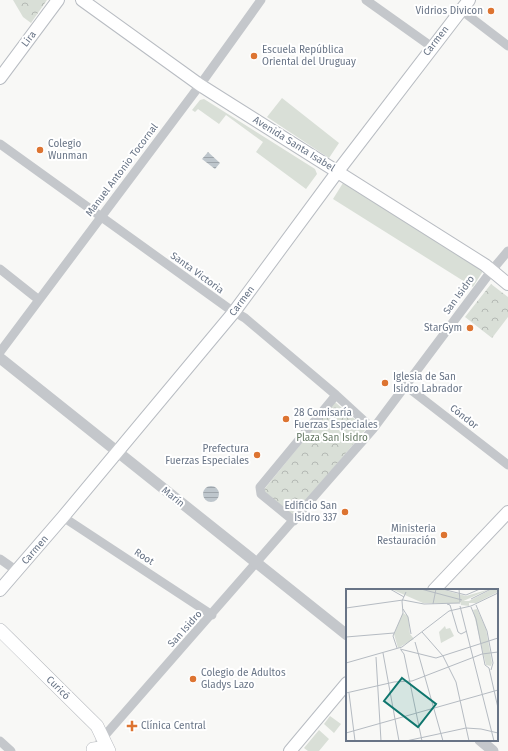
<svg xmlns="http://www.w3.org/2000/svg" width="508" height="751" font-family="'Fira Sans',sans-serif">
<defs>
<pattern id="park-crowns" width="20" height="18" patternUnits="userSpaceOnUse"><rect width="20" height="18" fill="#d9dfd7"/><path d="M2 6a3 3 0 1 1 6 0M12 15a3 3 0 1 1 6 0" fill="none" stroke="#b4b9b4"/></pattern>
<pattern id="water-rules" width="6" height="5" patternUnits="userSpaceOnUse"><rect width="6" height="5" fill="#bec6cc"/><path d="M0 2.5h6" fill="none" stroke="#9ea5ab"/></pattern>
</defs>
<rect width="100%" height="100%" fill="#f8f8f6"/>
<path fill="#d9dfd7" d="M282 98 339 143 329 158 267 117Z
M204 99 315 169 317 174 306 189 256 152 263 142 226 115 219 124 198 109 195 112 192 110 200 100Z
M343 183 483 271 473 287 333 199Z
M330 716 341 724 334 733 324 724Z
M319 730 329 739 319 751H308L304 748Z"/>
<path fill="url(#park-crowns)" d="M13 0H47L31 23 23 17Z
M491 284 508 297V317L492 338 465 317Z
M335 402 366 429 293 517 262 492Z"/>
<path fill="url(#water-rules)" d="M208 152 220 163 215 169 202 159Z
M203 494a8 8 0 1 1 16 0a8 8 0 1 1-16 0Z"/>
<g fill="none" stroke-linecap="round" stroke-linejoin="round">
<defs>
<path id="secondary" d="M82 0 200 85 485 265 508 284
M0 78 58 0
M0 590 63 517 234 312 338 171 469 0
M434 590 508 512
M290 751 347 683"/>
<path id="primary" d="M0 630 97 726 109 751
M93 749 101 748 108 751"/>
</defs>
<use href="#secondary" stroke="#b8bcc2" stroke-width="14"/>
<use href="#primary" stroke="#b7babf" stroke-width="14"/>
<path stroke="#c4c7cb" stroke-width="9" d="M366 0 432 47
M461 10 508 46
M0 144 228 308 245 318 336 395 373 429
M0 269 39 300
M0 352 200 85 261 0
M406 386 508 465
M63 517 212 615
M294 521 261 494 260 487 336 395
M0 559 17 571
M0 741 11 751
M100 741 373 429 492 270 508 251"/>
<path stroke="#c4c7cb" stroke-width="11" d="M0 358 347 635
M480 740 493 751"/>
<use href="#secondary" stroke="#fff" stroke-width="12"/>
<use href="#primary" stroke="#fff" stroke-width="13"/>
</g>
<g fill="#dd7431" stroke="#fff" stroke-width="1.5">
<circle cx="491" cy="11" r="4"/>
<circle cx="254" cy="56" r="4"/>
<circle cx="40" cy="150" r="4"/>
<circle cx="470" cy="328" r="4"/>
<circle cx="385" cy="383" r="4"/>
<circle cx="286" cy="419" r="4"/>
<circle cx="257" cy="455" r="4"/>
<circle cx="345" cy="512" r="4"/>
<circle cx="444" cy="535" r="4"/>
<circle cx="193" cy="679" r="4"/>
<path d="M130 720h4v4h4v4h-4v4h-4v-4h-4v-4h4z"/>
</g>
<g text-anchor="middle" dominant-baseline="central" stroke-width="4" stroke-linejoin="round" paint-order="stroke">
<g font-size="10" fill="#687486" stroke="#fff" text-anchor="start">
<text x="483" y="11" text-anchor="end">Vidrios Divicon</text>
<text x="262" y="50">Escuela República<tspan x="262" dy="12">Oriental del Uruguay</tspan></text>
<text x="48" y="144">Colegio<tspan x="48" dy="12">Wunman</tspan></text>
<text x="462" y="328" text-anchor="end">StarGym</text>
<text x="393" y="377">Iglesia de San<tspan x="393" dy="12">Isidro Labrador</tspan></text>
<text x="294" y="413">28 Comisaría<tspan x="294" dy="12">Fuerzas Especiales</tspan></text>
<text x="249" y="449" text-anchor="end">Prefectura<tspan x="249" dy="12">Fuerzas Especiales</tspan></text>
<text x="337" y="506" text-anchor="end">Edificio San<tspan x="337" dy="12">Isidro 337</tspan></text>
<text x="436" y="529" text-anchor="end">Ministeria<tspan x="436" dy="12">Restauración</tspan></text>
<text x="201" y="673">Colegio de Adultos<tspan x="201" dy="12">Gladys Lazo</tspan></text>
<text x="141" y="726">Clínica Central</text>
</g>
<g font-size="10" fill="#687486" stroke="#fff">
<text transform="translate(29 39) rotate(-53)">Lira</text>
<text transform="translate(436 41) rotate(-52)">Carmen</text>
<text transform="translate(294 144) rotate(32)">Avenida Santa Isabel</text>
<text transform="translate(122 170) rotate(-53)">Manuel Antonio Tocornal</text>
<text transform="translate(197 273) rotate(36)">Santa Victoria</text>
<text transform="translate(459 295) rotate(-54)">San Isidro</text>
<text transform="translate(242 301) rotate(-53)">Carmen</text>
<text transform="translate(464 417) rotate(38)">Cóndor</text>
<text transform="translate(173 497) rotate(39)">Marín</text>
<text transform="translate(35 550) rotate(-49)">Carmen</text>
<text transform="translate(144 557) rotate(33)">Root</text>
<text transform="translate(185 629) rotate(-48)">San Isidro</text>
<text transform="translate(58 688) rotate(45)">Curicó</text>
</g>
<g font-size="10" fill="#647863" stroke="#fff">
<text x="332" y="438">Plaza San Isidro</text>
</g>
</g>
<g transform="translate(346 589)">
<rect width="152" height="152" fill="#f8f8f6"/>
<path d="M45 0H94L120 7 144 0 113 14H77ZM146 0H152V3L130 14H123V17L115 16 114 12H123ZM131 20 140 40 146 74 145 77 140 76 127 21ZM57 24 62 27 64 45 68 50 52 59 48 45ZM99 37 100 40 104 39 108 47 95 54 93 43Z" fill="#d9dfd7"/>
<path fill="none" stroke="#b5bbc2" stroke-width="1" d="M44 0 58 8M75 0 116 11M96 0 120 6 134 0M113 0 114 13M125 10 145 0M87 15 90 0M101 15 104 16 112 43 115 45 121 42M130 16 141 42 147 74 145 81M114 17 148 152M125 18 130 30 139 76 143 79 152 119M0 19 57 11 78 15 114 14M57 20 62 28 65 45M76 43 97 67 110 93 123 152M0 48 48 44M69 53 97 152M51 59 47 47 57 24 56 12 60 3M54 60 90 69 152 49M55 61 58 65 76 152M37 64 53 152M30 68 35 152M0 74 56 58 103 22 125 17 152 4M0 104 48 93 66 92 136 65 152 63M3 104 9 152M0 144 152 101M60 152 120 139 135 140 152 144"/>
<path fill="#0f766e" fill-opacity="0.15" stroke="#0f766e" stroke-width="2" d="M56 89 90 115 72 138 38 112Z"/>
<rect width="152" height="152" fill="none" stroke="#687486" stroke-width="2"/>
</g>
</svg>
